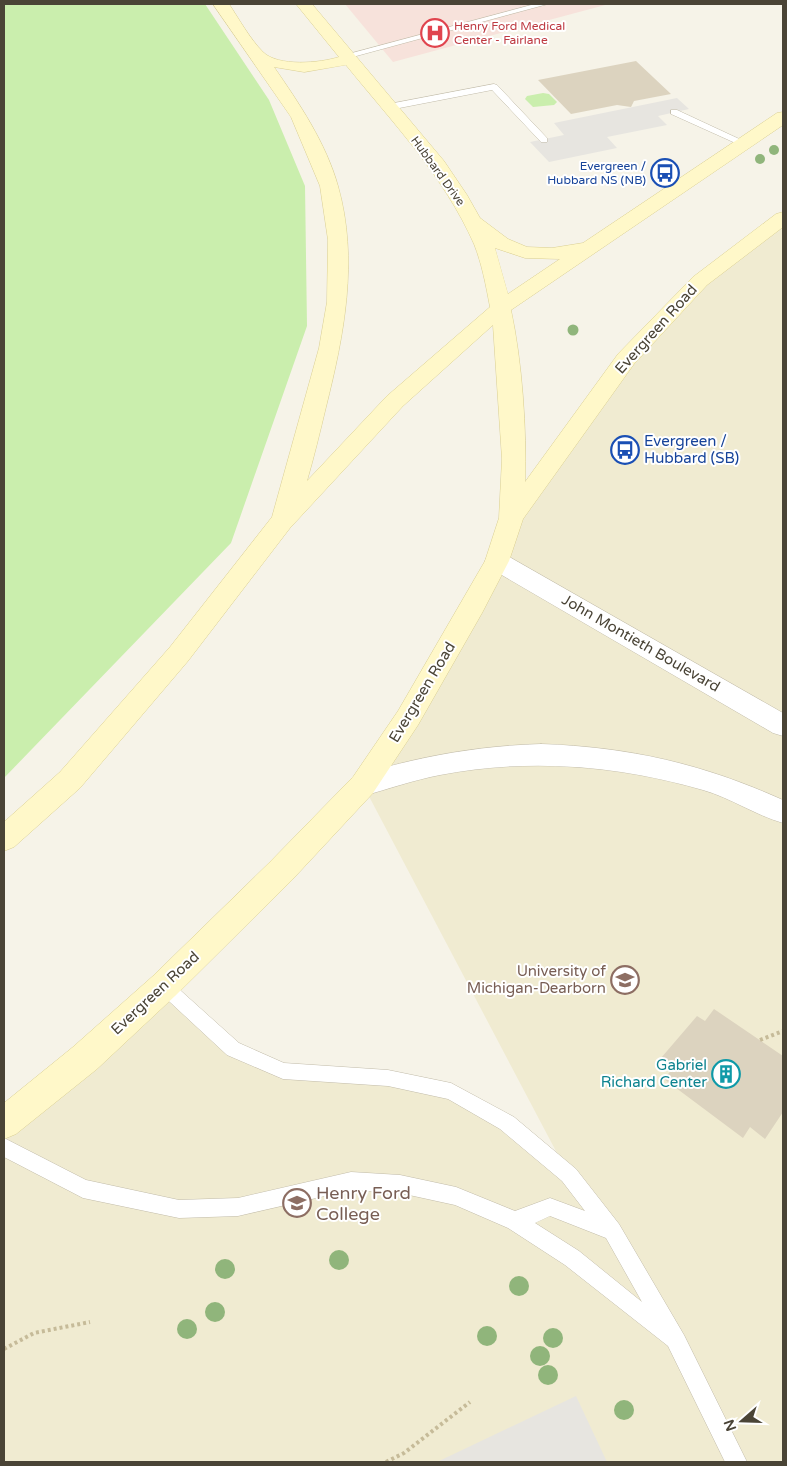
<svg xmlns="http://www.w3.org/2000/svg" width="787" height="1466" font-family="'Varela Round',sans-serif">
<rect width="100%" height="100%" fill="#f6f3e8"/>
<path fill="#f0ebd1" d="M783 223V1462H4V1123L85 1058 164 986 233 1049 283 1071 451 1091 568 1174 363 785 515 522 630 362 705 284Z"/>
<path fill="#f7e2db" d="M345 4H609L393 62Z"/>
<path fill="#caeead" d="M4 4H205L269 100 305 186 307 326 231 543 4 778Z
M543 93 549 94 557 102 554 105 533 107 525 99 527 96Z"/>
<path fill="#e7e5e0" d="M677 98 689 109 658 116 667 125 607 137 617 148 549 162 530 142 564 135 554 123Z
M576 1396 607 1462H437Z"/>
<path fill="#dcd3bf" d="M636 61 671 94 634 101 631 107 617 105 571 114 538 80Z
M714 1009 783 1056V1112L765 1139 750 1127 743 1138 664 1079 673 1068 661 1058 697 1016 705 1021Z"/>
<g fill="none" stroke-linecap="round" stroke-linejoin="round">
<defs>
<path id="lane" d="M535 4H548L349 58 341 56Z
M494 84 497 85 547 138V142H541L492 90 389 110 384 107 389 104Z
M671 110H677L750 144 742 146 671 114Z
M164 978 170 981 239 1043 284 1063 388 1070 451 1083 514 1117 576 1169 619 1224 684 1335 747 1462H725L668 1346 565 1265 508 1228 455 1205 400 1193 351 1190 238 1216 179 1218 83 1198 4 1157V1138L86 1180 179 1200 238 1198 351 1172 400 1175 456 1187 515 1211 550 1198 585 1211 562 1181 500 1129 448 1099 388 1086 283 1079 227 1055 158 991 155 986 158 981ZM550 1216 606 1238 642 1302 579 1251 535 1223Z"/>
<path id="street" d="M497 552 506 555 783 713V736L773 733 488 567 485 561 488 555Z
M541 744C630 747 703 764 783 800V823C755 815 731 798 703 790 617 765 528 758 440 775 414 780 388 789 363 796L353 793 349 785 353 777C415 757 476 746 541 744Z"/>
<path id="secondary" d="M213 4H229C239 19 250 39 263 52 278 67 320 63 339 57L296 4H312L444 161 467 195 480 218 508 239 527 247 552 248 583 243 777 113 783 112V125L511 310C522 361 527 430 525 482L618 354 693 277 776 214 783 212V227L707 285 634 364 523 519 509 561 482 613 418 725 373 793 292 880 175 996 97 1069 16 1134 4 1139V1103L73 1047 153 976 270 862 353 777 398 711 485 561 499 518 502 459 493 325 403 406 290 528 188 661 80 788 14 847 4 851V822L60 772 170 647 272 517 319 348 327 302 328 240 320 186 291 117ZM346 65C392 122 444 176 474 244 482 264 486 286 490 307L387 396 307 481C314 457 320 432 326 407 344 335 359 260 338 186 326 143 299 103 274 67L304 72ZM495 248 525 258 560 259 508 294Z"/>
</defs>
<use href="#lane" stroke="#c2bcaa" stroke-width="1"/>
<use href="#street" stroke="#c2bcaa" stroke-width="1"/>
<use href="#secondary" stroke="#dacf93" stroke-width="1"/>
<path stroke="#c6bb99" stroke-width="4" stroke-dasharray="3 3" stroke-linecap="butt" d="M760 1040 783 1031
M4 1349 34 1333 90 1322
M386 1462 404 1453 470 1402"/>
<use href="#lane" fill="#fff" fill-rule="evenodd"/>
<use href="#street" fill="#fff" fill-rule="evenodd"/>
<use href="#secondary" fill="#fff8c9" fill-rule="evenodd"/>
</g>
<g fill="#90b57b">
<circle cx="774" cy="150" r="5"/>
<circle cx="760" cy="159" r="5"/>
<circle cx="573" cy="330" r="5.5"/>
<circle cx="339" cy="1260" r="10"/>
<circle cx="225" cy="1269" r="10"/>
<circle cx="519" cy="1286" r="10"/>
<circle cx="215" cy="1312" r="10"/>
<circle cx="187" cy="1329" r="10"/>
<circle cx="487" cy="1336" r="10"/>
<circle cx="553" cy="1338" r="10"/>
<circle cx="540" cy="1356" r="10"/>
<circle cx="548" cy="1375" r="10"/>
<circle cx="624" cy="1410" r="10"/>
</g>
<defs>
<symbol id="hospital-ring" viewBox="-11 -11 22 22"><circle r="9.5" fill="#fff" stroke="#e0444e" stroke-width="1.5"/><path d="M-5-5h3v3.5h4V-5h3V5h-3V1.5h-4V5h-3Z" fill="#e0444e"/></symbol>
<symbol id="bus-ring" viewBox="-11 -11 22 22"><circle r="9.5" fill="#fff" stroke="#1a4fb4" stroke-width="1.5"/><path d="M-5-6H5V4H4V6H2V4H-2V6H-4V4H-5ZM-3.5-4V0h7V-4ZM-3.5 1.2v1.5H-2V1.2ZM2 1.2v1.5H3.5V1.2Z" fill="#1a4fb4"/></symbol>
<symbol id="university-ring" viewBox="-11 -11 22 22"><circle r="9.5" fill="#fff" stroke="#8d6e63" stroke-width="1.5"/><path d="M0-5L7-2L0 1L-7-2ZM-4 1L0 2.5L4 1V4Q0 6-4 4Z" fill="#8d6e63"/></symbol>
<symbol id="building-ring" viewBox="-11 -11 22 22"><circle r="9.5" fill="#fff" stroke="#0f9aa8" stroke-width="1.5"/><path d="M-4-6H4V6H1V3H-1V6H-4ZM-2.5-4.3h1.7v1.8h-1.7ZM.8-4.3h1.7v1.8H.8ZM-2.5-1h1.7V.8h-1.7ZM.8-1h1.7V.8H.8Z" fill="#0f9aa8"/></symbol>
</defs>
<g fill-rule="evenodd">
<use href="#hospital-ring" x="419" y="17" width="32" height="32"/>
<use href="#bus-ring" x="649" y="157" width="32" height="32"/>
<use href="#bus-ring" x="609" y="434" width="32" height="32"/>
<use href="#university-ring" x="609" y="964" width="32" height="32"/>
<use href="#building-ring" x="710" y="1058" width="32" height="32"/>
<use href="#university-ring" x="281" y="1187" width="32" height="32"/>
</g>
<g text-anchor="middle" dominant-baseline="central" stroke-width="4" stroke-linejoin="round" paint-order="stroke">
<g font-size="12" fill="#be3a42" stroke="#fff" text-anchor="start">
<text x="454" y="26">Henry Ford Medical<tspan x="454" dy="14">Center - Fairlane</tspan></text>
</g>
<g font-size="12" fill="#164399" stroke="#fff" text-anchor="end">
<text x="646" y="166">Evergreen /<tspan x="646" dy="14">Hubbard NS (NB)</tspan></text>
</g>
<g font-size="12" fill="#4a4436" stroke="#fff">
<text transform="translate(438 171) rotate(54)">Hubbard Drive</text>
</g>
<g font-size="15" fill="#4a4436" stroke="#fff">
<text transform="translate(656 329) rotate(-48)">Evergreen Road</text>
<text transform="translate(641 643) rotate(30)">John Montieth Boulevard</text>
<text transform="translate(422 692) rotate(-59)">Evergreen Road</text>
<text transform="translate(155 993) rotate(-43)">Evergreen Road</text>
</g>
<g font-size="15" fill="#164399" stroke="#fff" text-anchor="start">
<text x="644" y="441">Evergreen /<tspan x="644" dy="17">Hubbard (SB)</tspan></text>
</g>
<g font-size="15" fill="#785e54" stroke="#fff" text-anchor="end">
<text x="606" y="971">University of<tspan x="606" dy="17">Michigan-Dearborn</tspan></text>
</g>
<g font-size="15" fill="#0d838f" stroke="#fff" text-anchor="end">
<text x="707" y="1065">Gabriel<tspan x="707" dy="17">Richard Center</tspan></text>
</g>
<g font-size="18" fill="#785e54" stroke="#fff" text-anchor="start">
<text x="316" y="1193">Henry Ford<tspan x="316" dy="21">College</tspan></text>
</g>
</g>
<rect width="787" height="1466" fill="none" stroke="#4a4436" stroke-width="10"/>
<g transform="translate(742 1421) rotate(250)" stroke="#ffffff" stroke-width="4" paint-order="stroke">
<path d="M0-4L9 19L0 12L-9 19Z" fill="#4a4436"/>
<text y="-8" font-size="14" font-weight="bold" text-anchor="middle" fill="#4a4436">N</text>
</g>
</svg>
